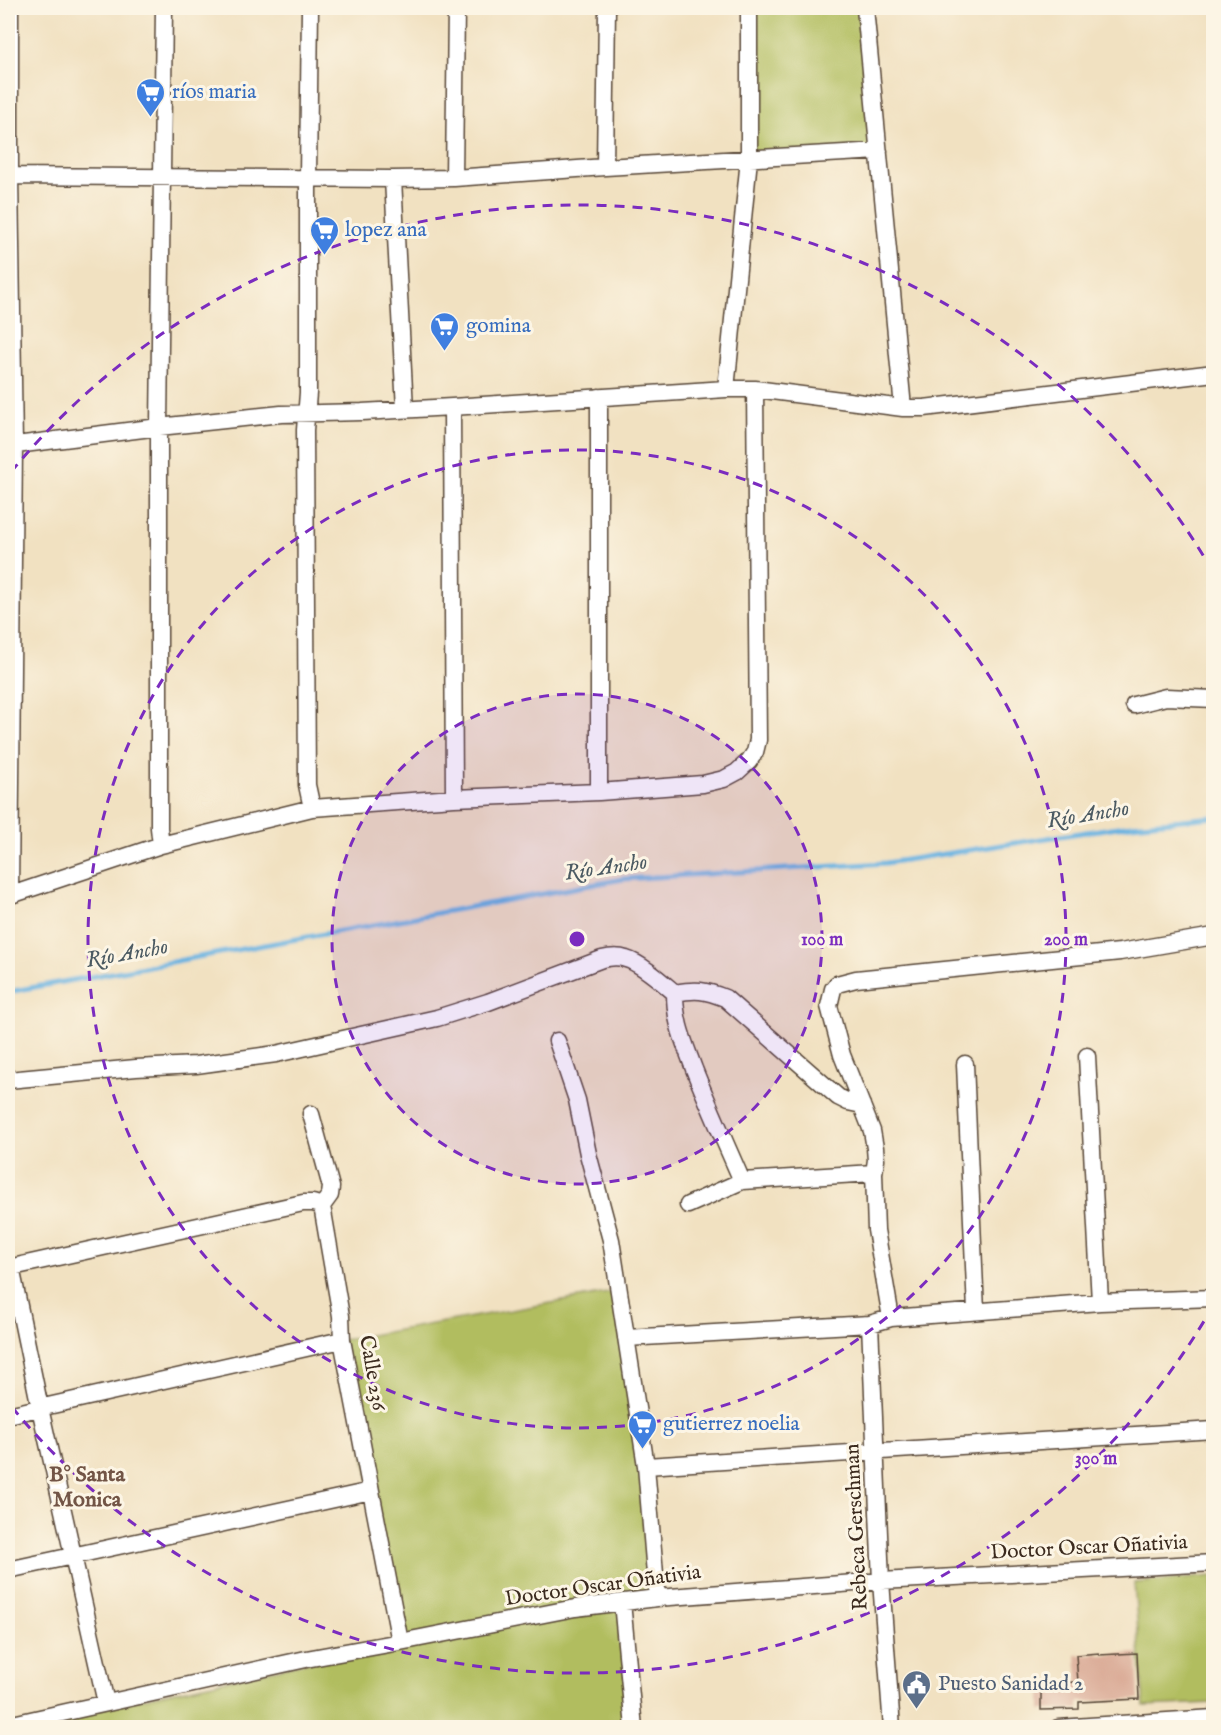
<svg xmlns="http://www.w3.org/2000/svg" width="1221" height="1735" font-family="'IM FELL English',serif">
<rect width="100%" height="100%" fill="#fcf5e5"/>
<filter id="ink" filterUnits="userSpaceOnUse"><feTurbulence type="fractalNoise" baseFrequency=".0167" numOctaves="2"/><feDisplacementMap in="SourceGraphic" scale="12" xChannelSelector="R" yChannelSelector="G"/><feConvolveMatrix kernelMatrix="1 2 1 2 8 2 1 2 1" color-interpolation-filters="sRGB"/></filter>
<filter id="wash" filterUnits="userSpaceOnUse"><feTurbulence type="fractalNoise" baseFrequency=".008" numOctaves="4" result="noise"/><feDisplacementMap in="SourceGraphic" scale="24" xChannelSelector="R" yChannelSelector="G"/><feGaussianBlur stdDeviation="1.35" result="paint"/><feColorMatrix in="noise" values="0 0 0 0 0 0 0 0 0 0 0 0 0 0 0 0 0 1.4 0 .05"/><feComposite in="paint" operator="in"/></filter>
<g filter="url(#wash)">
<rect width="100%" height="100%" fill="#f1e1c1"/>
<path fill="#b1bd5f" stroke="#76743e" stroke-width="1.5" d="M748 8H865L879 151 749 153Z
M619 1291 657 1598 622 1605 634 1727 8 1728 400 1642 342 1340Z
M1213 1576V1703L1144 1706 1134 1583Z"/>
<g fill="none" stroke-linecap="round" stroke-linejoin="round">
<path stroke="#69b3e1" stroke-width="5" d="M8 992 623 879 886 863 1131 825 1214 817"/>
</g>
<g id="blocks">
<path fill="#d8a691" d="M1099 1653V1655L1137 1653 1139 1699 1079 1702V1709L1041 1710V1683L1078 1682 1076 1655Z"/>
</g>
</g>
<g filter="url(#ink)">
<use href="#blocks" fill-opacity="0" stroke="#564536" stroke-width="1.5"/>
<g fill="none" stroke-linecap="round" stroke-linejoin="round">
<defs>
<path id="minor" d="M10 8V176L14 446 10 894
M310 8 308 177V393L305 430 307 785 312 808
M865 8 903 408
M605 167 607 8
M8 176 393 179 454 178 605 167 879 151
M454 178 456 8
M393 179 405 409
M726 389 749 159V8
M452 407 454 798
M8 446 159 427 281 414 362 412 452 407 726 389H755L903 408H924L1214 373
M1134 705 1166 697 1214 699
M599 792V397
M161 845 159 828V427L164 8
M8 896 161 845 312 808 454 798 599 792 703 784 724 779 737 772 749 761 755 752 758 740 755 389
M675 993C675 1024 684 1041 694 1069 709 1107 726 1144 742 1181
M557 1041 577 1100 588 1154 611 1240 646 1466 657 1598
M1087 1056 1100 1302
M965 1064 976 1311
M8 1080 136 1068 196 1065 276 1054 437 1018 488 1002 602 959C610 957 618 956 626 959 641 963 663 983 675 993 696 989 705 990 725 998L838 1097 848 1102 862 1105
M311 1114 331 1187 330 1195 322 1206 341 1316 342 1340 400 1642
M688 1205 742 1181 874 1173
M11 1267 40 1408 106 1703
M8 1268 303 1203H313L322 1206
M891 1318 876 1230 874 1173 876 1160 875 1148 872 1131 842 1055 829 1006 833 989 837 984 856 979 1120 952 1214 936
M870 1324 881 1581 892 1728
M626 1338 870 1324 891 1318 1100 1302 1214 1298
M8 1415 342 1340
M646 1466 1214 1430
M8 1570 371 1491
M622 1602 634 1728
M8 1725 306 1659 400 1642 575 1608 657 1598 881 1581 1214 1563
M1058 1728 1214 1718"/>
</defs>
<use href="#minor" stroke="#564536" stroke-width="19"/>
<use href="#minor" stroke="#fff" stroke-width="16"/>
</g>
</g>
<circle cx="577" cy="939" r="245" fill="#7b2cbf" fill-opacity=".12"/>
<g fill="none" stroke="#7b2cbf" stroke-width="3" stroke-dasharray="10 8">
<circle cx="577" cy="939" r="245"/>
<circle cx="577" cy="939" r="489"/>
<path d="M1213 1306A734 734 0 0 1 11 1406M11 472A734 734 0 0 1 1213 572"/>
</g>
<defs>
<symbol id="supermarket-pin" viewBox="-11 -11 22 30"><path d="M0 17L-7.5 6A9.5 9.5 0 1 1 7.5 6Z" fill="#3f7fe0" stroke="#fcf5e5"/><path d="M-6-5.5h2.5l.6 2H6L4.5 2H-2.5L-4.4-4H-6ZM-1.5 3.2a1.3 1.3 0 1 0 .1 0ZM3 3.2a1.3 1.3 0 1 0 .1 0Z" fill="#fff"/></symbol>
<symbol id="civic-pin" viewBox="-11 -11 22 30"><path d="M0 17L-7.5 6A9.5 9.5 0 1 1 7.5 6Z" fill="#5c6f8a" stroke="#fcf5e5"/><path d="M-.6-6.5H3V-4.5H.6V-3L4-1V1h2V6H-6V1h2V-1L-.6-3ZM-1.2 2.5V6h2.4V2.5Z" fill="#fff"/></symbol>
</defs>
<g fill-rule="evenodd">
<use href="#supermarket-pin" x="134" y="76" width="33" height="45"/>
<use href="#supermarket-pin" x="308" y="214" width="33" height="45"/>
<use href="#supermarket-pin" x="428" y="310" width="33" height="45"/>
<use href="#supermarket-pin" x="626" y="1408" width="33" height="45"/>
<use href="#civic-pin" x="900" y="1668" width="33" height="45"/>
</g>
<g text-anchor="middle" dominant-baseline="central" stroke-width="6" stroke-linejoin="round" paint-order="stroke">
<g font-size="21" fill="#366cbe" stroke="#fcf5e5" text-anchor="start">
<text x="172" y="92">ríos maria</text>
<text x="345" y="230">lopez ana</text>
<text x="466" y="326">gomina</text>
<text x="663" y="1424">gutierrez noelia</text>
</g>
<g font-size="21" fill="#3b2a1e" stroke="#fcf5e5">
<text transform="translate(372 1373) rotate(80)">Calle 236</text>
<text transform="translate(857 1527) rotate(-93)">Rebeca Gerschman</text>
<text transform="translate(1089 1548) rotate(-3)">Doctor Oscar Oñativia</text>
<text transform="translate(603 1586) rotate(-8)">Doctor Oscar Oñativia</text>
</g>
<g font-size="21" fill="#4e5e75" stroke="#fcf5e5" text-anchor="start">
<text x="938" y="1684">Puesto Sanidad 2</text>
</g>
<g font-size="22" font-style="italic" fill="#4b5a62" stroke="#fcf5e5">
<text transform="translate(1088 815) rotate(-9)">Río Ancho</text>
<text transform="translate(606 868) rotate(-8)">Río Ancho</text>
<text transform="translate(127 954) rotate(-10)">Río Ancho</text>
</g>
<g font-size="22" font-weight="bold" fill="#725546" stroke="#fcf5e5">
<text x="87" y="1475">B° Santa<tspan x="87" dy="25">Monica</tspan></text>
</g>
</g>
<circle cx="577" cy="939" r="9" fill="#7b2cbf" stroke="#fcf5e5" stroke-width="3"/>
<g font-size="18" text-anchor="middle" font-weight="bold" fill="#7b2cbf" stroke="#fcf5e5" stroke-width="6" stroke-linejoin="round" paint-order="stroke">
<text x="822" y="945">100 m</text>
<text x="1066" y="945">200 m</text>
<text x="1096" y="1464">300 m</text>
</g>
<rect width="1221" height="1735" fill="none" stroke="#fcf5e5" stroke-width="30"/>
</svg>
